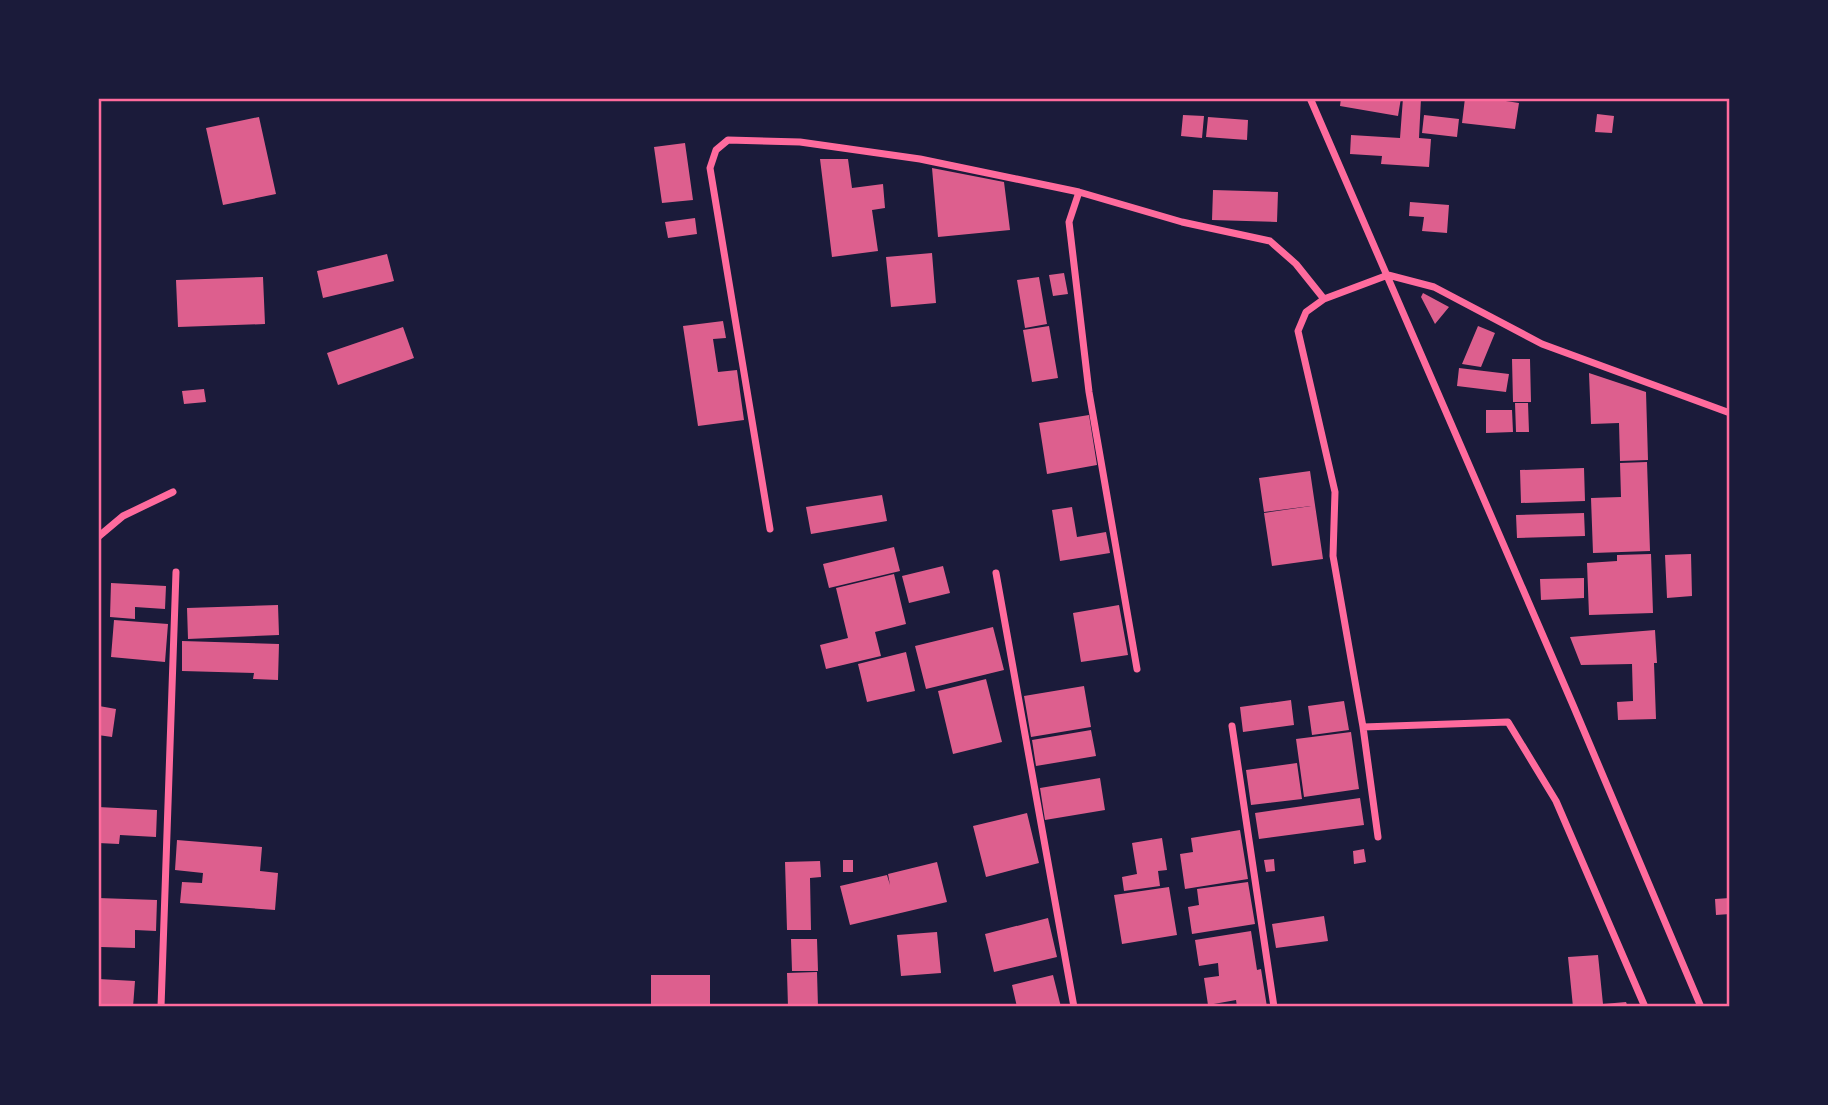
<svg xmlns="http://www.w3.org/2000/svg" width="1828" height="1105" font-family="'IBM Plex Sans',sans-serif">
<rect width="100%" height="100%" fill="#1b1b3a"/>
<path fill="#dd5f8e" d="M1341 98H1401L1398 116 1340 106Z
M1403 98H1421L1419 138 1431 139 1429 167 1381 164 1382 156 1350 154 1351 135 1400 138Z
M1465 98H1486L1519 103 1515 129 1462 123Z
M1597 114 1614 116 1612 133 1595 132Z
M1183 115 1204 116 1202 138 1181 136Z
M1424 115 1459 119 1457 137 1422 133Z
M259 117 276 194 223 205 206 128Z
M1208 117 1248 120 1247 140 1206 137Z
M685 143 693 200 662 203 654 147Z
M820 159H848L852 188 883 184 885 208 872 210 878 251 832 257Z
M932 168 1004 182 1010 230 938 237Z
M1213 190 1278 192 1277 222 1212 220Z
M1410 202 1449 205 1447 233 1422 231 1424 217 1409 216Z
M695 218 697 234 668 238 665 222Z
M932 253 936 303 891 307 886 257Z
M387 254 394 281 323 298 317 271Z
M1064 273 1068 294 1053 296 1049 275Z
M263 277 265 324 178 327 176 280Z
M1039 277 1047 324 1025 328 1017 280Z
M1423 293 1449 307 1435 324 1421 297Z
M723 321 726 338 713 339 718 372 737 370 744 420 698 426 683 326Z
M1049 326 1058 378 1032 382 1023 330Z
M1478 326 1495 333 1481 367 1462 364Z
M403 327 414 358 338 385 327 353Z
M1512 359H1530L1531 402H1513Z
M1459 368 1509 374 1506 392 1457 386Z
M1589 373 1646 392 1648 460 1620 461 1619 423 1591 424Z
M204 389 206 402 184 404 182 391Z
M1515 403H1528L1529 432H1516Z
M1486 410H1512L1513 432 1486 433Z
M1089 415 1097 465 1047 474 1039 423Z
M1647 462 1650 551 1593 553 1591 498 1621 497 1620 463Z
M1584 468 1585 501 1521 503 1520 470Z
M1310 471 1323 559 1272 566 1264 513 1311 506 1264 512 1259 478Z
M882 495 887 521 811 534 806 507Z
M1072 507 1077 537 1106 532 1110 553 1060 561 1052 510Z
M1584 513 1585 536 1517 538 1516 515Z
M894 547 900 571 829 588 823 564Z
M1651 554 1653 613 1589 615 1587 563 1617 561V555Z
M1691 554 1692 596 1667 598 1665 555Z
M943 566 950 593 909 603 902 576Z
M894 574 906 624 875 632 881 656 826 669 820 645 848 638 836 588Z
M1584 578V598L1541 600 1540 579Z
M111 583 166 586 165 609 135 607V619L110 617Z
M278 605 279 635 188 639 187 608Z
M1119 605 1128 655 1081 662 1073 613Z
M114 620 168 624 165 662 111 657Z
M993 627 1004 670 926 689 915 646Z
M1655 630 1657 663H1654L1656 719 1618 720 1617 702 1633 701 1632 664 1581 665 1570 637Z
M182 641 279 644 278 680 253 679 254 673 182 671Z
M906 652 915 691 867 702 858 664Z
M986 679 1002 742 953 754 938 691Z
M1084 686 1091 727 1031 737 1024 696Z
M1291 700 1294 725 1243 732 1240 707Z
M1344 701 1349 730 1312 735 1308 706Z
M99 706 116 709 112 737 98 735Z
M1091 730 1096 756 1036 766 1032 740Z
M1351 732 1359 789 1304 797 1296 739Z
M1297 763 1302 799 1251 805 1246 770Z
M1100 778 1105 810 1045 820 1040 788Z
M1360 798 1364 825 1259 839 1255 813Z
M98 807 157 810 156 837 120 835 119 844 98 843Z
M1027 813 1039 863 986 877 973 826Z
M1240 830 1248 879 1185 889 1180 854 1193 852 1191 838Z
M1162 838 1167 870 1158 871 1160 886 1124 891 1122 877 1137 874 1132 843Z
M177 840 262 847 260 871 278 873 275 910 180 903 182 882 202 883 203 873 175 870Z
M1364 849 1366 862 1354 864 1353 851Z
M1274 859 1275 871 1266 872 1264 860Z
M843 860H853V872H843Z
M820 861 821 877 810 878 811 930H787L785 862Z
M937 862 947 902 850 925 840 886 887 875 890 885 888 874Z
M1248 882 1255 924 1192 934 1188 907 1199 905 1197 889Z
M1169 887 1177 935 1122 944 1114 895Z
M98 898 157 900 156 931 135 930V948L101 947V940H98Z
M1730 898V914L1716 915 1715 899Z
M1324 916 1328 941 1276 948 1272 924Z
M1048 918 1057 957 994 972 985 934Z
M1251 931 1257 970 1261 969 1267 1007H1237L1236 1000 1208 1005 1204 978 1219 976 1218 963 1199 966 1195 940Z
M937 932 941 973 901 976 897 935Z
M791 939H817L818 971H792Z
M1598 955 1603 1004 1626 1002 1628 1007H1573L1568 957Z
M817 972 818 1007H788L787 973Z
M651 975H710V1007H651Z
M1053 975 1061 1007H1017L1012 985Z
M98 979 135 981 133 1007H98Z"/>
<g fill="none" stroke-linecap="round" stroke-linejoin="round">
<path stroke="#ff6b9d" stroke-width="7" d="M1310 98 1573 705 1701 1007
M1079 192 1069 222 1089 392 1137 669
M770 529 710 168 716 150 728 140 800 142 920 159 1079 192 1182 222 1270 241 1296 264 1324 299
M98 537 123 516 173 492
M996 573 1074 1007
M1232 726 1274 1007
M1363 727 1508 722 1556 801 1645 1007
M1378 837 1363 727 1333 556 1335 492 1298 331 1306 312 1324 299 1388 275 1434 287 1542 344 1730 413
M161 1007 176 572"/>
</g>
<rect width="1828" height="1105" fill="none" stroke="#1b1b3a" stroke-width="200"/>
<rect x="100" y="100" width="1628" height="905" fill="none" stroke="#ff6b9d" stroke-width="2.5"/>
</svg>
